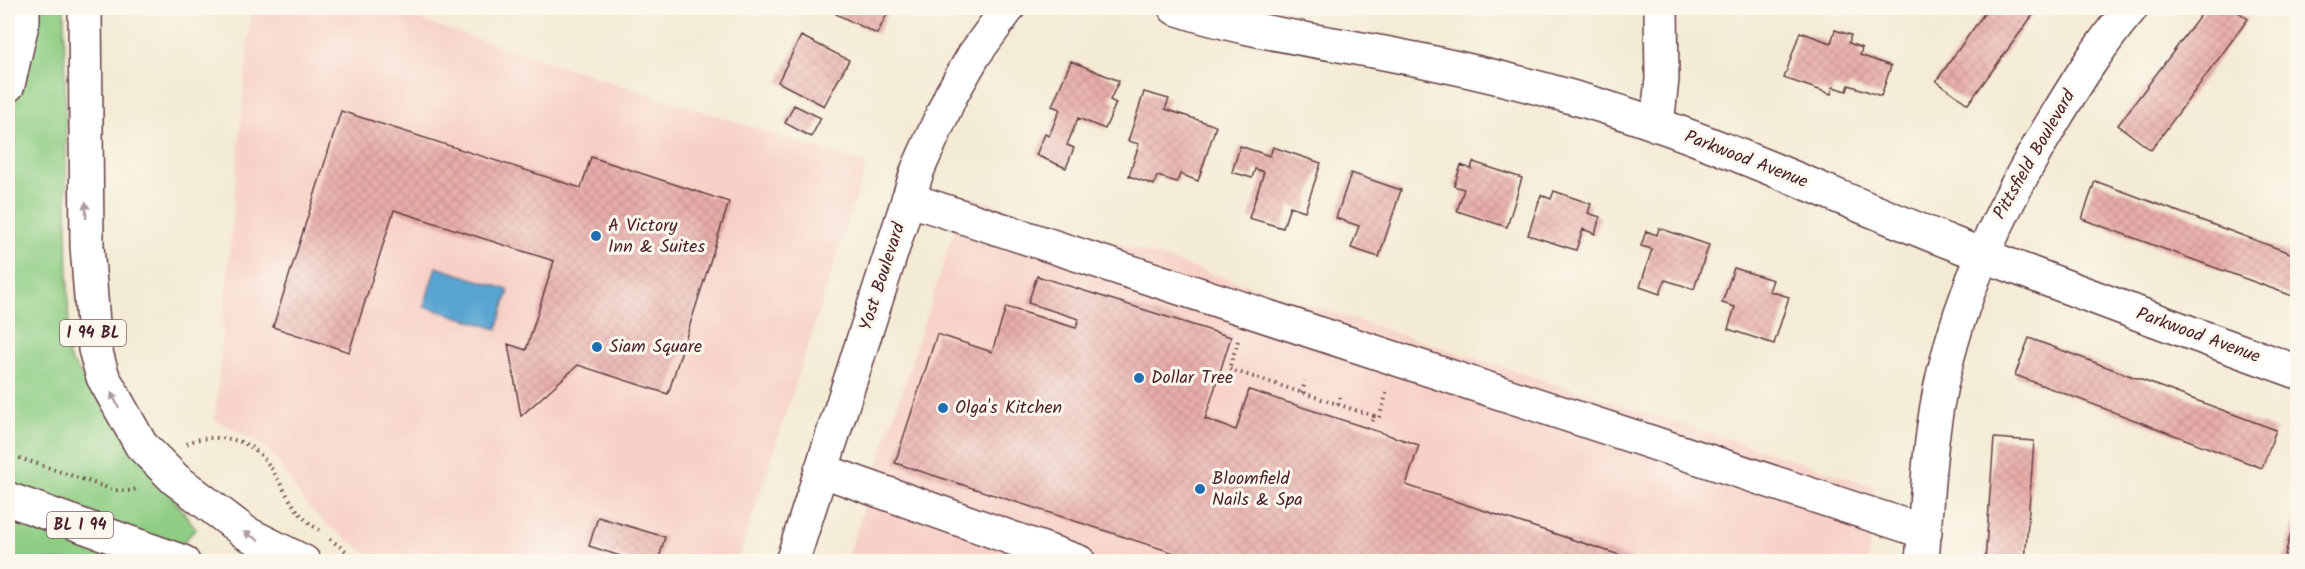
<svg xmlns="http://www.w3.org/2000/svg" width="2305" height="569" font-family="Kalam,sans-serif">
<defs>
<pattern id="building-cross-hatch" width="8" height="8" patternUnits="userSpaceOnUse" patternTransform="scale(1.5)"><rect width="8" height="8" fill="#e8ada9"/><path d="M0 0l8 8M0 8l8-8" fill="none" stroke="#c89492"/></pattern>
</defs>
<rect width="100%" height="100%" fill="#fbf7ec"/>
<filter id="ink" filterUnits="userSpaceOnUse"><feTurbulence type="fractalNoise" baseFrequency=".0167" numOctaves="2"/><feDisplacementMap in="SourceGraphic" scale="12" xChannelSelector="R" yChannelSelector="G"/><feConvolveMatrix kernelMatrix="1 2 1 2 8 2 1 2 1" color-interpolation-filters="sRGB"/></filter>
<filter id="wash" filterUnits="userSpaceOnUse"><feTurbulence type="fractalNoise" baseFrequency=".008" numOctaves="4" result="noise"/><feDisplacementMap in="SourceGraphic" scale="24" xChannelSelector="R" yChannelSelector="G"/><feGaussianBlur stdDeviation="1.35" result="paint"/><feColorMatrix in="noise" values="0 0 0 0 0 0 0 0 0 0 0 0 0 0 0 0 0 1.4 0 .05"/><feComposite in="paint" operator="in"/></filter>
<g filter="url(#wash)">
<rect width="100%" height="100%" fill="#f4ebd4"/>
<path fill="#f7d1c7" d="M251 8H381L867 164 738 561H378L327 525 304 502 273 455 257 441 215 420Z
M966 195 1874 486 1868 561 846 562Z"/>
<path fill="#8ecd83" stroke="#6c7657" stroke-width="1.5" d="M8 8H64L69 358 196 529 164 561H8Z"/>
<path fill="#58a5d1" stroke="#51627e" stroke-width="1.5" d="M436 267 509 290 497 329 424 306Z"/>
<g id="blocks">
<path fill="url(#building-cross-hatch)" d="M839 8H890L877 34 836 14Z
M1988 8H2038L1968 104 1936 81Z
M2206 8H2233L2248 19 2151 150 2118 125Z
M1835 30 1851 35 1849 43 1862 48 1860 55 1891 66 1881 96 1849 85 1847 91 1833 87 1831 94 1784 78 1800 32 1831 43Z
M801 36 849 60 824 106 778 82Z
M1071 61 1119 81 1110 100 1116 103 1105 129 1078 118 1067 145 1074 148 1066 168 1036 155 1045 134 1049 136 1060 109 1052 106Z
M1144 92 1169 99 1165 109 1216 126 1198 181 1180 174 1177 182 1157 176 1154 185 1129 176 1139 144 1128 141Z
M794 105 821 118 811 137 785 123Z
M341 111 581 188 591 157 729 202 668 394 578 365 521 416 508 344 526 350 554 261 394 210 349 352 273 327Z
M1240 146 1270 156 1273 147 1321 163 1305 211 1290 206 1283 228 1249 218 1264 172 1255 169 1252 178 1232 172Z
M1473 162 1522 178 1507 227 1457 211 1464 189 1454 186 1461 165 1471 169Z
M1351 173 1401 190 1379 257 1351 248 1359 226 1336 218Z
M2095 181 2298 256V298L2082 219Z
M1554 191 1591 204 1588 213 1600 217 1595 234 1583 229 1576 250 1528 235 1541 195 1551 199Z
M1659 228 1709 245 1694 289 1665 280 1660 294 1640 287 1652 249 1641 246 1646 231 1657 235Z
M1734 268 1773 280 1769 291 1789 297 1774 344 1728 329 1735 307 1722 303Z
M1037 276 1231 337 1205 419 1236 430 1249 390 1364 427 1419 445 1406 485 1641 562H1202L895 463 937 334 992 352 1006 307 1076 328 1079 319 1028 303Z
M2029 338 2276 430 2262 468 2015 375Z
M1994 438 2034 441 2025 562H1985Z
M2297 510 2298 562H2283Z
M598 517 665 537 658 562H639L589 546Z"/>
</g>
</g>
<g filter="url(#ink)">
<use href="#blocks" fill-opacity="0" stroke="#643e44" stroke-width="1.5"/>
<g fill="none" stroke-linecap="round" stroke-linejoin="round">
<defs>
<path id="minor" d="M1175 8C1244 31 1314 40 1384 53 1448 65 1513 80 1575 98 1704 135 1827 194 1952 243 2067 288 2182 330 2298 372
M1657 125 1662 79 1661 8
M908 199 1925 532
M821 470 1079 562
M792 562 918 169 951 95 974 55 1008 8
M1922 562C1927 499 1929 434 1944 372 1965 282 2006 199 2054 120 2078 80 2101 43 2131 8"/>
<path id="major" d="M8 499 183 562"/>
<path id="highway" d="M85 8 87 246 95 349 103 377 141 445 175 479 246 533 304 562
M8 85 23 20V8"/>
</defs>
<use href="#minor" stroke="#643e44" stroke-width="36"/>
<use href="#major" stroke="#643e44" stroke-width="36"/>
<use href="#highway" stroke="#643e44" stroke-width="36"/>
<path stroke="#643e44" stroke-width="4" stroke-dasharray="1.5 4.5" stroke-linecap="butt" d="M1238 341 1229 369 1374 416 1372 422
M1302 393 1305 381
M1338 404 1342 393
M1374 416 1379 418 1388 389
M187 444C196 438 207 438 219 438 271 440 274 484 301 515 306 521 313 526 319 530
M8 454 114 490 131 491 139 488
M330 539 360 562"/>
<use href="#minor" stroke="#fff" stroke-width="33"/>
<use href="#major" stroke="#fff" stroke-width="33"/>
<use href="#highway" stroke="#fff" stroke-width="33"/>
</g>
<defs><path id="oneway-solid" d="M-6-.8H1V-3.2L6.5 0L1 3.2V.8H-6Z" transform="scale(1.5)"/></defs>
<g fill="#ae9aa0">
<use href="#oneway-solid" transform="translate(86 210) rotate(-91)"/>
<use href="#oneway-solid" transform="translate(115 400) rotate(-117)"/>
<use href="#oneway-solid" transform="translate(251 536) rotate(-152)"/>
</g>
</g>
<g fill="#1f6fb2" stroke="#fbf7ec" stroke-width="2">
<circle cx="596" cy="236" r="6"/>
<circle cx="597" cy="347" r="6"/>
<circle cx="1139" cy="378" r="6"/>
<circle cx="943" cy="408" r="6"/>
<circle cx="1200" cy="489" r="6"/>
</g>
<g text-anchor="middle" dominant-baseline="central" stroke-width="6" stroke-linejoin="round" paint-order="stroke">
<g fill="#fbf7ec" stroke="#7f6065" stroke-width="1.5">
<rect x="60" y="320" width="66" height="26" rx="4.5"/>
<rect x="47" y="512" width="66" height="26" rx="4.5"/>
</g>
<g font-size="16" font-weight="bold" fill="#4a1f2b">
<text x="93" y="333">I 94 BL</text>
<text x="80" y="525">BL I 94</text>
</g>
<g font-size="18" fill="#4a1f2b" stroke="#fbf7ec">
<text transform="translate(2035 155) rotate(-60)">Pittsfield Boulevard</text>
<text transform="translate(1746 160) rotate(21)">Parkwood Avenue</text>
<text transform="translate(883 277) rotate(-72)">Yost Boulevard</text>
<text transform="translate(2198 336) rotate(20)">Parkwood Avenue</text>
</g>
<g font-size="18" fill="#4a1f2b" stroke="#fbf7ec" text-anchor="start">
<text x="608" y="226">A Victory<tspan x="608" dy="21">Inn &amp; Suites</tspan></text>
<text x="609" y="347">Siam Square</text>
<text x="1151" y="378">Dollar Tree</text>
<text x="955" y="408">Olga's Kitchen</text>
<text x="1212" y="479">Bloomfield<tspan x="1212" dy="21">Nails &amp; Spa</tspan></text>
</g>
</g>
<rect width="2305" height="569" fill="none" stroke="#fbf7ec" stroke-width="30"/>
</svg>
